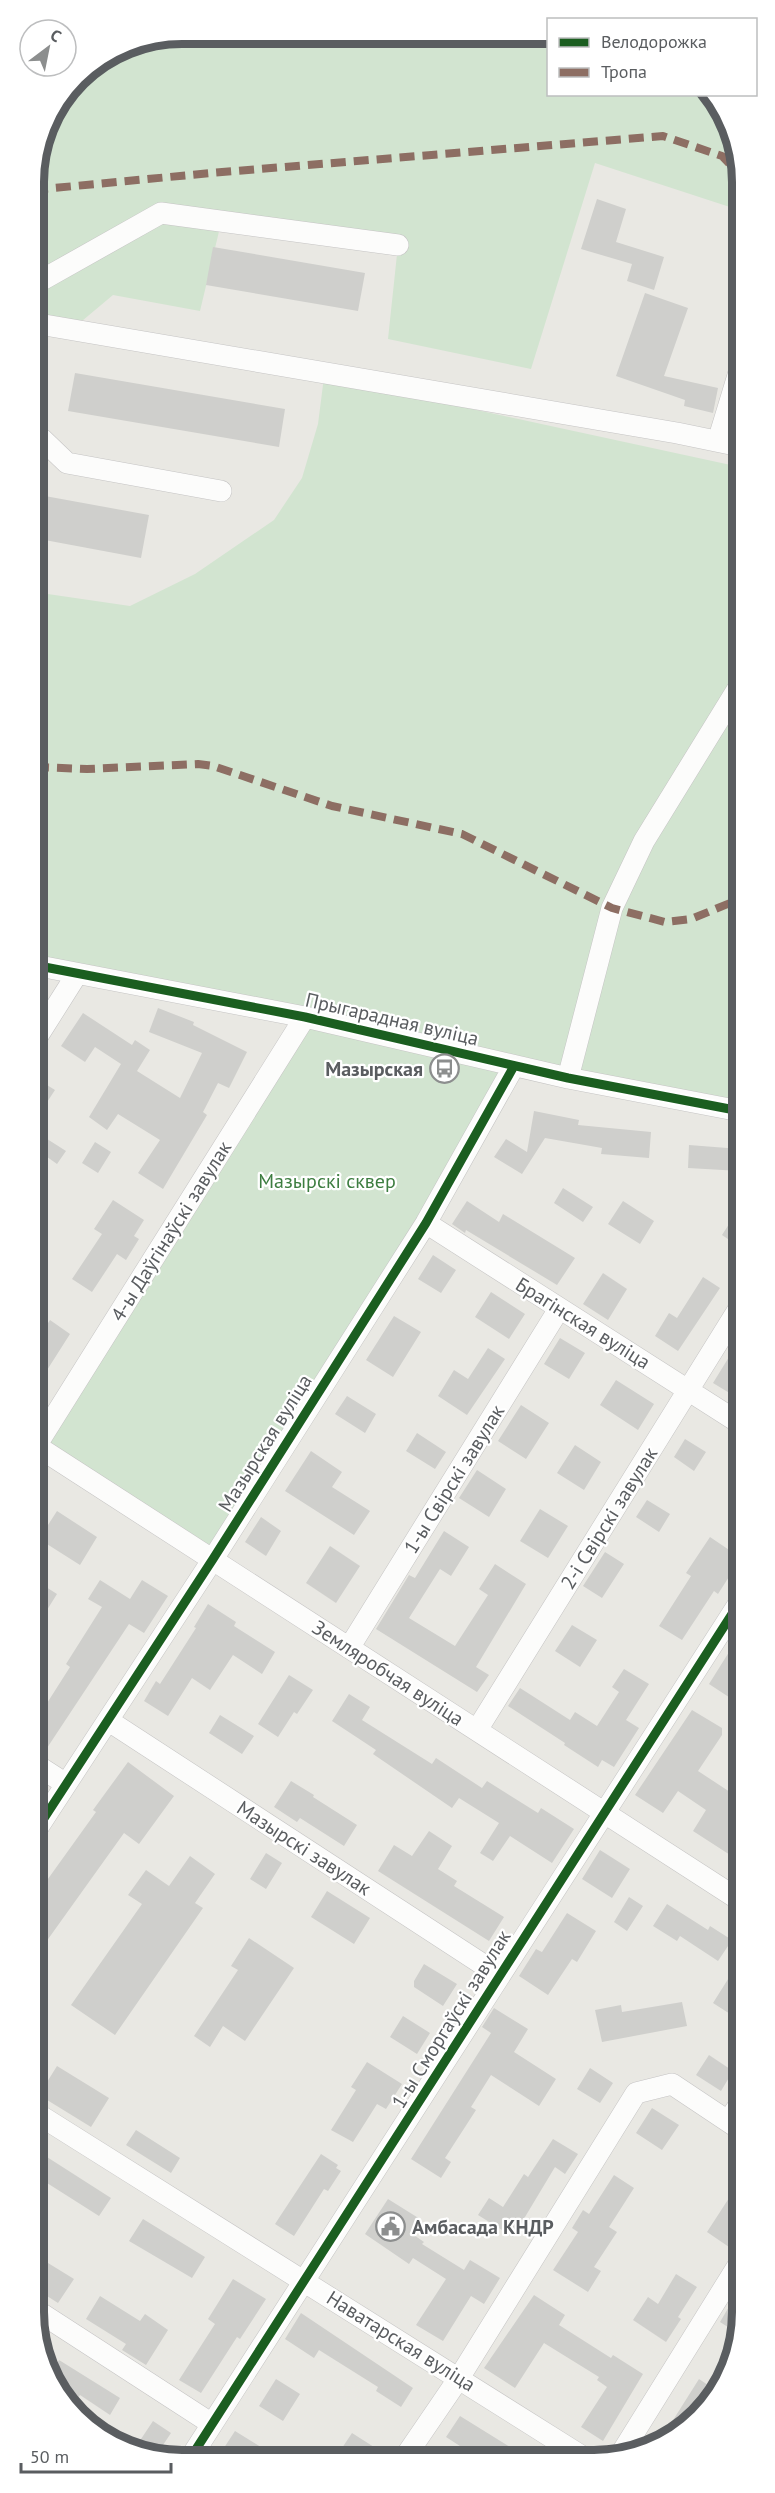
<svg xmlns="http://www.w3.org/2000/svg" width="775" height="2493" font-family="'PT Sans',sans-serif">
<rect width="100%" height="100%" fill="#e9e8e3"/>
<path fill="#d2e4d0" d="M181 33 548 35V94L708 95 739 153V210L595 163 531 369 388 339 398 245 221 223 200 311 113 295 70 331 33 323V172L44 124 77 76 125 44Z
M324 377 740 467V1109L34 962V592L130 606 195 574 274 520 302 478 318 424Z
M305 1017 514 1066 213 1559 36 1446Z"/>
<path fill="#cfcfcc" d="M597 199 626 209 616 242 664 257 654 290 627 281 632 264 581 249Z
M213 247 365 273 358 311 206 285Z
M645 293 688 308 664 376 718 388 713 413 684 406 685 400 616 376Z
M75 373 285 409 279 447 68 411Z
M34 494 149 515 141 558 34 538Z
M158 1008 194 1022 193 1025 247 1052 229 1088 218 1083 203 1112 207 1115 163 1189 138 1173 160 1140 118 1114 107 1130 89 1117 121 1064 95 1047 85 1062 61 1046 83 1013 132 1045 135 1040 150 1050 137 1071 180 1098 202 1053 149 1032Z
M34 1077 55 1090 34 1122Z
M534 1111 579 1120 578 1125 651 1132 649 1158 601 1154 602 1148 545 1138 522 1174 494 1157 506 1139 527 1152Z
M44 1137 66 1151 57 1164 36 1149Z
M95 1142 111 1152 98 1173 82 1163Z
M689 1145 740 1149V1171L688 1168Z
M563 1188 593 1207 583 1222 554 1203Z
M113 1200 144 1220 134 1236 139 1239 126 1260 117 1254 92 1292 72 1279 102 1234 94 1229Z
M467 1201 499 1222 503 1214 575 1258 557 1285 466 1230 465 1233 452 1224Z
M623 1201 654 1221 640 1244 608 1224Z
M740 1207V1247L722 1235Z
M433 1255 456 1270 441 1293 418 1279Z
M603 1273 627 1289 608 1320 583 1304Z
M703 1277 720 1288 678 1351 655 1336 669 1313 677 1318Z
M491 1292 525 1314 509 1339 475 1317Z
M394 1316 421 1332 393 1377 366 1360Z
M50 1320 70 1334 35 1389V1343Z
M560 1338 585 1353 569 1379 544 1364Z
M488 1348 505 1359 467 1415 438 1396 454 1370 468 1379Z
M729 1357 741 1364V1400L713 1383Z
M616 1380 654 1404 638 1430 600 1405Z
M347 1396 376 1414 365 1433 335 1414Z
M521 1405 549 1423 526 1459 498 1441Z
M417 1433 446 1452 435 1469 406 1451Z
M685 1439 706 1452 694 1471 674 1457Z
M575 1445 601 1462 584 1490 557 1473Z
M311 1451 342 1472 332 1487 370 1511 354 1535 285 1491Z
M477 1470 506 1489 489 1517 459 1498Z
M647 1500 670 1514 659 1532 636 1517Z
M540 1509 568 1526 548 1558 520 1541Z
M57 1511 97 1537 80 1565 39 1539Z
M261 1517 281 1531 266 1556 245 1542Z
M444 1531 469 1547 451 1576 440 1569 409 1618 455 1646 488 1595 479 1589 495 1564 526 1584 476 1667 489 1675 477 1692 376 1629 409 1575 415 1578Z
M710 1537 741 1558 718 1594 714 1591 682 1640 659 1626 691 1576 686 1573Z
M330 1546 360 1566 336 1603 306 1583Z
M605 1552 624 1564 602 1598 583 1586Z
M35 1580 57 1594 47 1610 35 1603Z
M100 1580 130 1599 142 1580 168 1596 144 1633 129 1624 47 1748 35 1740V1722L70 1667 66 1664 102 1607 88 1599Z
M208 1604 236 1622 234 1626 275 1652 262 1674 233 1655 210 1690 192 1678 168 1716 144 1701 156 1681 160 1684 196 1628 194 1627Z
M572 1625 597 1640 580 1667 555 1651Z
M741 1633V1705L709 1684Z
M624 1669 649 1684 626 1720 639 1728 614 1767 602 1760 598 1767 564 1745 565 1743 508 1706 520 1688 570 1720 575 1712 597 1726 619 1692 612 1687Z
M289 1675 313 1690 297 1714 294 1712 278 1737 258 1724Z
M349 1694 370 1707 362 1720 432 1764 436 1758 482 1788 487 1781 538 1813 541 1808 574 1829 552 1863 510 1836 493 1861 480 1853 499 1823 459 1798 452 1808 373 1754 376 1750 332 1721Z
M692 1710 722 1728V1735L698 1771 730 1792 741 1775V1862L693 1831 706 1810 678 1791 663 1813 635 1795Z
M220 1715 254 1736 242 1754 209 1733Z
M128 1762 174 1796 139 1844 124 1833 46 1942 35 1935V1897L96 1812 93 1810Z
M291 1781 314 1795 313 1797 357 1825 344 1846 300 1818 297 1822 274 1807Z
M429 1831 452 1846 438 1869 457 1881 454 1886 504 1917 489 1941 378 1871 394 1845 412 1856Z
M600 1850 630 1869 612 1898 582 1879Z
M266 1853 282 1863 266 1889 250 1879Z
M190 1856 215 1874 195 1903 203 1908 115 2035 71 2005 142 1904 128 1895 146 1870 169 1886Z
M327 1891 370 1918 354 1944 311 1917Z
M629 1897 643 1906 627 1931 614 1922Z
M667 1904 708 1930 710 1926 732 1940 718 1961 680 1936 677 1941 653 1926Z
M567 1913 596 1931 577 1962 572 1959 548 1995 519 1976 536 1949 542 1952Z
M249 1938 294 1968 245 2041 223 2026 210 2047 194 2036 238 1970 231 1966Z
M424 1964 457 1984 443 2006 414 1987V1981Z
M730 1976 741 1983V2021L713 2003Z
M682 2002 687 2026 602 2042 595 2010 621 2005 622 2012Z
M494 2008 528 2029 514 2052 556 2079 539 2106 491 2075 471 2107 476 2110 445 2158 451 2162 441 2178 411 2159 491 2033 482 2027Z
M403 2016 430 2033 417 2054 390 2037Z
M709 2055 733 2071 721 2091 696 2075Z
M367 2062 402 2084 386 2109 377 2104 353 2142 331 2130 356 2090 351 2087Z
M57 2066 109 2098 91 2127 39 2095Z
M590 2068 613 2083 600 2103 577 2089Z
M652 2108 679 2125 662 2150 636 2133Z
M136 2130 180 2158 171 2173 126 2145Z
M553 2139 578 2154 565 2174 555 2167 513 2237 478 2215 489 2198 503 2207 524 2174 528 2177Z
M36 2150 111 2198 99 2216 36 2176Z
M321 2154 338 2165 336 2168 341 2171 328 2191 324 2189 294 2236 275 2224Z
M614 2175 634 2188 609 2227 617 2232 594 2267 601 2271 588 2292 553 2270 578 2232 572 2228 583 2210 589 2214Z
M742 2178V2227L729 2247 707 2232Z
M388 2199 420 2219 411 2233 424 2242 422 2244 464 2270 470 2260 500 2278 484 2304 471 2296 443 2341 416 2325 446 2279 413 2258 409 2264 365 2234Z
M143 2219 205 2257 192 2278 129 2241Z
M48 2263 74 2279 58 2303 36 2289V2283Z
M676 2274 697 2287 678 2317 681 2319 666 2342 633 2320 648 2297 658 2304Z
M233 2279 266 2299 240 2339 237 2337 201 2393 179 2380 215 2324 208 2319Z
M534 2295 565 2315 559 2325 611 2358 613 2355 643 2374 603 2441 581 2427 607 2387 597 2380 599 2377 544 2343 515 2388 484 2368Z
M100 2296 140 2321 145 2314 168 2330 146 2365 122 2350 126 2344 86 2319Z
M730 2305 742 2313 739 2334 720 2322Z
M301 2313 413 2388 401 2407 376 2391 378 2387 319 2350 314 2358 285 2339Z
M59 2360 120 2398 110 2415 80 2395 72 2408 52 2372Z
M276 2379 300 2394 283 2421 259 2406Z
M699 2379 717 2391 705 2410 668 2440 658 2444Z
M460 2416 526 2457H477L446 2437Z
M153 2421 171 2433 155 2457 135 2448Z
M235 2431 277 2457H218Z
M352 2433 374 2447 368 2457H336Z"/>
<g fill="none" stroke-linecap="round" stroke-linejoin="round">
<defs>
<path id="minor" d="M33 285 161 213 398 245
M33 323 677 433 740 446
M34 438 42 439 67 463 221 491
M718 441 739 372
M34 965 305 1017 568 1078 740 1111
M34 1042 77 974
M568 1078 612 908 644 841 740 685
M426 1223 741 1424
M35 1445 741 1901
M36 1446 305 1017
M349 1648 559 1309
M109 1721 499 1975
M477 1730 741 1305
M35 1764 66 1784
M35 1832 213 1559 426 1223 514 1066
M36 2113 583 2457
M729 2120 741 2102
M36 2310 212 2424
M191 2457 741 1600
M405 2457 459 2378 636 2093 672 2084 741 2130
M619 2457 742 2259"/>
</defs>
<use href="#minor" stroke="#c5c4c4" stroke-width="22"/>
<use href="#minor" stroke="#fcfcfb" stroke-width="21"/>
<path stroke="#8d6e63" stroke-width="8" stroke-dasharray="15 8" stroke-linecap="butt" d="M33 190 211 173 663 136 722 156 739 174
M34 767 87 769 198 764 213 766 332 806 462 834 612 908 665 922 691 919 740 899"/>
<defs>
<path id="cycleway" d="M34 965 305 1017 568 1078 740 1111
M35 1832 213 1559 426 1223 514 1066
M191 2457 741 1600"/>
</defs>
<use href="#cycleway" stroke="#fff" stroke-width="13"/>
<use href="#cycleway" stroke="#1b5e20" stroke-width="9"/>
</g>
<defs>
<symbol id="bus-ring" viewBox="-11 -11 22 22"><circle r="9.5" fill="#fff" stroke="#8c8e8e" stroke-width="1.5"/><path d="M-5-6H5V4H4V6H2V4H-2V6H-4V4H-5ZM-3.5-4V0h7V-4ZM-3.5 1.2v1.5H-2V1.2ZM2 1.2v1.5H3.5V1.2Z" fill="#8c8e8e"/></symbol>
<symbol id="civic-ring" viewBox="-11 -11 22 22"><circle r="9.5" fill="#fff" stroke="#8c8e8e" stroke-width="1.5"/><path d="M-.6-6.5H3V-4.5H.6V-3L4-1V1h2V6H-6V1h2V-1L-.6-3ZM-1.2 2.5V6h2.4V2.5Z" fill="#8c8e8e"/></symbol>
</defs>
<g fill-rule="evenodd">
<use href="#bus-ring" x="428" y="1052" width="33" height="33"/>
<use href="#civic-ring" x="374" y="2210" width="33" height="33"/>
</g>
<g text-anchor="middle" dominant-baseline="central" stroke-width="4.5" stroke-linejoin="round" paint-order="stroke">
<g font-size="20" fill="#5a5d60" stroke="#fff">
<text transform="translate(392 1019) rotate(13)">Прыгарадная вуліца</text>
<text transform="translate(171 1231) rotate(-58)">4-ы Даўгінаўскі завулак</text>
<text transform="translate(583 1323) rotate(32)">Брагінская вуліца</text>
<text transform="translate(265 1443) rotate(-58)">Мазырская вуліца</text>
<text transform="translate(454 1479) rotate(-58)">1-ы Свірскі завулак</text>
<text transform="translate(609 1518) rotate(-58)">2-і Свірскі завулак</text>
<text transform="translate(388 1673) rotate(33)">Земляробчая вуліца</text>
<text transform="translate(304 1848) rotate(33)">Мазырскі завулак</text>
<text transform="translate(451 2019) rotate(-58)">1-ы Сморгаўскі завулак</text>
<text transform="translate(401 2341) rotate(32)">Наватарская вуліца</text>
</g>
<g font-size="20" font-weight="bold" fill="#5a5d60" stroke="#fff" text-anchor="end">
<text x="423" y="1069">Мазырская</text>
<text x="412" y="2227" text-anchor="start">Амбасада КНДР</text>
</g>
<g font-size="20" fill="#3d7d40" stroke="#fff">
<text x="327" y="1181">Мазырскі сквер</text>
</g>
</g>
<path d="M0 0H775V2493H0ZM182 44H594A138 138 0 0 1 732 182V2312A138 138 0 0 1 594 2450H182A138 138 0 0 1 44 2312V182A138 138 0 0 1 182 44Z" fill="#fff" fill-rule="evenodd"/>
<path fill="none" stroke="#5a5d60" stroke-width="8" d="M182 44H594A138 138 0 0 1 732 182V2312A138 138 0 0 1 594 2450H182A138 138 0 0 1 44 2312V182A138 138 0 0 1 182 44Z"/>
<rect x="547" y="18" width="210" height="78" fill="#ffffff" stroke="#bdbebf" stroke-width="1.5"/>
<rect x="559" y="38" width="30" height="9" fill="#1b5e20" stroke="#bdbebf" stroke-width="1.5"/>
<text x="601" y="48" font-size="18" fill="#5a5d60">Велодорожка</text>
<rect x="559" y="68" width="30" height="9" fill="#8d6e63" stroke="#bdbebf" stroke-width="1.5"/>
<text x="601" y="78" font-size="18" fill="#5a5d60">Тропа</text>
<g transform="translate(48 48) rotate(32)"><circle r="28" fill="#ffffff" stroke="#bdbebf" stroke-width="1.5"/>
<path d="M0-4.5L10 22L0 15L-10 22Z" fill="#8c8e8e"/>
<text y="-9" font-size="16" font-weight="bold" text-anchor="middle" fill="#5a5d60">С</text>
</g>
<path d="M21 2463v9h150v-9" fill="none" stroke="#5a5d60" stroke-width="3"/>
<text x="30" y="2463" font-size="18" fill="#5a5d60" stroke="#ffffff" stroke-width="4.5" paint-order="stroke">50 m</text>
</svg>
